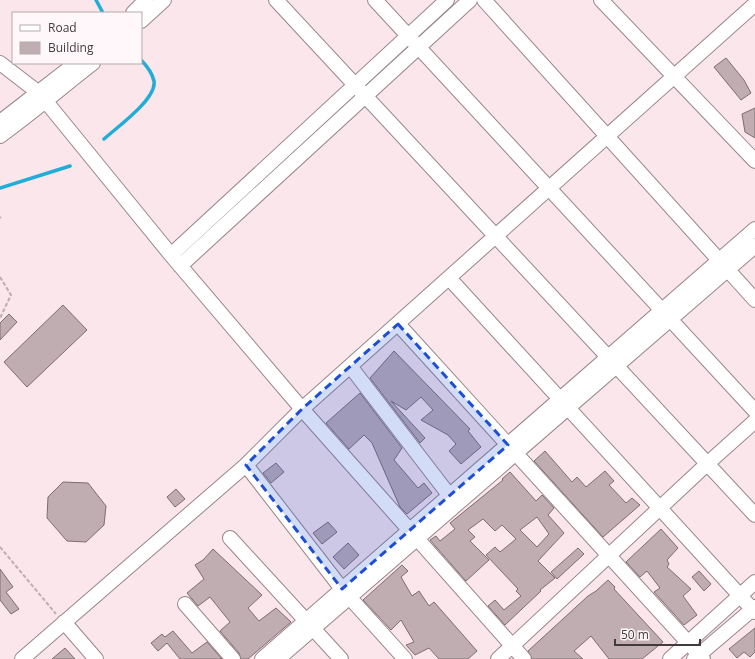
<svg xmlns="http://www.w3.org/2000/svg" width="755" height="659" font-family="'Open Sans',sans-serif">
<rect width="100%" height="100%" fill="#fae6eb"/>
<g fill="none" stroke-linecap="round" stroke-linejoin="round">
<path stroke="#21add7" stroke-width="3.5" d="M96 0 103 13
M104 139C116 128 157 99 154 81 152 72 147 66 141 60
M0 188 70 166"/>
</g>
<path fill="#c0adb2" stroke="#7d6c70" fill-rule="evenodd" d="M726 58 744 80 751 93 741 100 714 67Z
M755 108V138L745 132 742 114Z
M63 305 87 330 27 387 4 362Z
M9 314 17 322 0 340V323Z
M394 351 470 429 468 431 481 447 461 464 449 451 456 444 448 435 421 420 433 410 421 397 406 410 391 401 425 438 420 443 370 378Z
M360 393 402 448 394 460 418 488 424 483 432 493 407 514 400 507 372 443 364 435 349 449 326 423Z
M545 451 572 482 577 477 586 487 605 471 614 481 609 485 626 503 632 498 640 505 603 537 534 461Z
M276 463 284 472 271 483 263 473Z
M510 472 536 501 542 495 554 508 548 515 564 533 538 561 555 578 540 590 541 591 505 625 488 606 495 600 504 610 521 596 516 591 518 589 486 555 495 547 500 552 516 539 502 525 495 531 483 519 468 530 475 537 470 541 489 560 466 581 430 540 436 536 440 541 455 529 450 523 503 480 502 479ZM537 517 549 534 537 547 520 530Z
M63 482 88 483 106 506 104 525 86 542 67 541 47 518 48 497Z
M176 489 185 499 175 507 167 497Z
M328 522 337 532 322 544 313 533Z
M661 529 678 548 667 560 669 564 667 567 691 589 683 596 697 615 684 625 654 592 660 588 647 571 640 577 626 562Z
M348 543 359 555 344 569 333 557Z
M578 548 584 554 557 579 551 572Z
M213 549 262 595 248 608 259 621 276 608 291 622 248 659H241L239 653 220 631 230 622 210 597 198 606 187 593 204 579 195 565 203 560Z
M402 565 408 571 401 577 412 596 419 591 429 606 434 602 477 651 468 659H439L429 648 415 655 406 645 414 642 401 620 391 630 363 600Z
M0 569 13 587 6 592 19 609 11 614 0 600Z
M699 571 711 584 704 591 692 577Z
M608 580 615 587 614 589 663 642 642 659H609L591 636 574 651 583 659H532L528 651 588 596 596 591Z
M755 628V652L750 657 744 652 737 658 729 649Z
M173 631 192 653 207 642 222 659H180L167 643 158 651 151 643 162 634 165 637Z
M65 648 75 659H52Z"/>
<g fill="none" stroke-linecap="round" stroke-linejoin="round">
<defs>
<path id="minor" d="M276 0 755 515
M375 0 755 411
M484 0 755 300
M601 0 755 161
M133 13 146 0
M141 21 164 0
M0 63 39 93 171 255 302 409 524 659
M0 122 76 63
M0 136C32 113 62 87 93 63
M171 255 447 0
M180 266 470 0
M449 278 755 612
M398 324 703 659
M350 366 449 495
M246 465 342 589 405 659
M230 538 341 659
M185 604 233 659
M64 622 96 659
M22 659 246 465 302 409 755 4
M262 659 755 229
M278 659 755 246
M498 659 707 464 755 421
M670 659 755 582
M694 659 755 607"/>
</defs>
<use href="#minor" stroke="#98868b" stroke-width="16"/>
<path stroke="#beaeb2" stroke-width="2" stroke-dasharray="4 2" stroke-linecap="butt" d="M0 218 1 217
M0 277 11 295 0 318
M0 547 56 614"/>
<use href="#minor" stroke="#fff" stroke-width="14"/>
</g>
<path fill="#1d4ed8" fill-opacity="0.2" stroke="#1d4ed8" stroke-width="3" stroke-dasharray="8 5" stroke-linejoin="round" d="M398 324 508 445 342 589 246 465 302 409Z"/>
<rect x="12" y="12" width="130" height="52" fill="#fff7f9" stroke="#b3acad"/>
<rect x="20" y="25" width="20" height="6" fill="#ffffff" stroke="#b3acad"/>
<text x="48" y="32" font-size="12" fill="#423b3c">Road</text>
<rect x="20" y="42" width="20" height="12" fill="#c0adb2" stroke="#b3acad"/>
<text x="48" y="52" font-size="12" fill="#423b3c">Building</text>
<path d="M615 639v6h85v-6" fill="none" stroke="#423b3c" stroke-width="2"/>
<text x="621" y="639" font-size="12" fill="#423b3c" stroke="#fff7f9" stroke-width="3" paint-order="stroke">50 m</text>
</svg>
